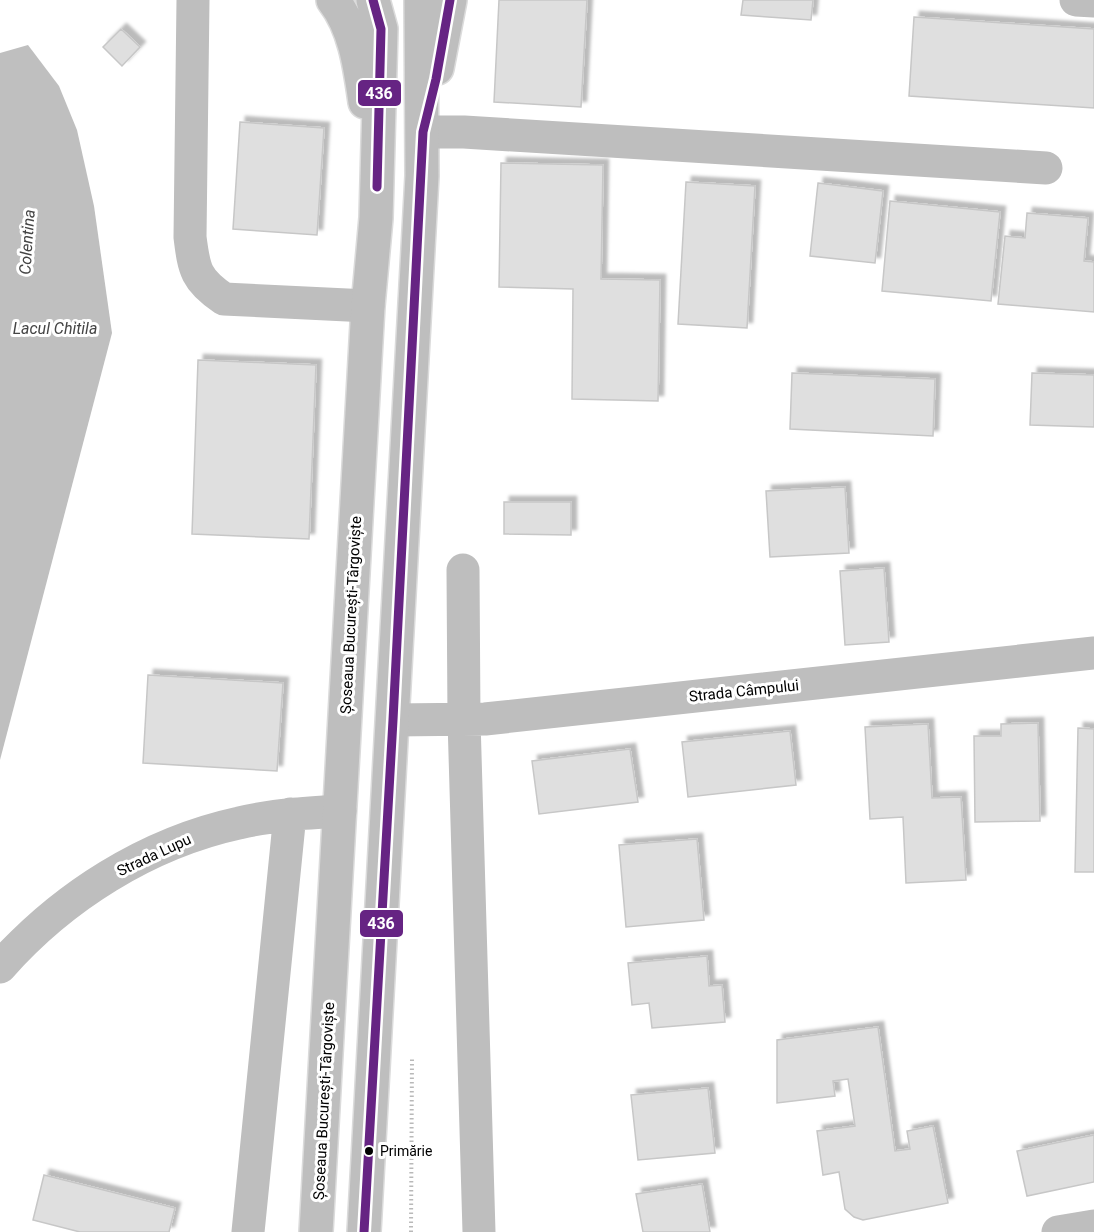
<svg xmlns="http://www.w3.org/2000/svg" width="1094" height="1232" font-family="Roboto,sans-serif">
<defs>
<filter id="shadow"><feDropShadow dx="5.5" dy="-5.5" stdDeviation="1.5" flood-color="#0004"/></filter>
</defs>
<rect width="100%" height="100%" fill="#fff"/>
<path fill="#bfbfbf" d="M28 45 59 86 77 130 94 206 112 333 0 760V53Z"/>
<path fill="#dfdfdf" stroke="#c7c7c7" stroke-width="1.5" filter="url(#shadow)" d="M499 0H587L581 107 494 102Z
M743 0H813L811 20 741 15Z
M914 17 1094 29V108L909 96Z
M121 29 140 47 122 66 103 47Z
M240 122 324 128 317 235 233 229Z
M501 163 603 165 601 279 660 280 658 401 572 399 573 289 499 287Z
M686 182 755 186 747 328 678 324Z
M818 183 883 191 875 263 810 256Z
M890 201 1000 212 991 301 882 291Z
M1027 213 1088 218 1084 261 1094 262V312L998 304 1005 236 1025 238Z
M198 360 316 365 309 539 192 534Z
M792 373 935 379 933 436 790 429Z
M1032 373 1094 375V427L1030 425Z
M845 487 849 553 770 557 766 491Z
M504 502H571V535L504 534Z
M884 568 889 642 845 645 840 571Z
M148 675 283 683 277 771 143 763Z
M1038 723 1040 821 975 822 974 736H1001V724Z
M928 724 932 798 961 797 966 880 906 883 903 817 870 819 865 727Z
M1078 728 1094 729V872H1075Z
M790 731 796 785 688 797 682 742Z
M630 749 638 802 539 814 532 761Z
M697 839 704 920 626 927 619 845Z
M707 956 709 986 722 985 725 1022 652 1028 649 1003 632 1005 628 963Z
M878 1027 895 1151 910 1149 907 1131 933 1126 948 1203 863 1220 854 1217 845 1209 839 1172 823 1175 817 1131 855 1126 848 1079 833 1081 835 1096 777 1103V1040Z
M708 1088 715 1153 638 1160 631 1095Z
M1094 1135V1182L1027 1196 1017 1151Z
M44 1175 175 1208 169 1232H80L33 1220Z
M702 1184 710 1232H643L636 1194Z"/>
<g fill="none" stroke-linecap="round" stroke-linejoin="round">
<defs>
<path id="major" d="M333 0C355 28 360 67 365 102
M437 68 450 0
M316 1232 368 306 376 218 381 29 373 0
M364 1232 422 176 421 0"/>
</defs>
<use href="#major" stroke="#dbdbdb" stroke-width="36"/>
<path stroke="#b9b9b9" stroke-width="4" stroke-dasharray="1.5 3" stroke-linecap="butt" d="M411 1232 412 1057"/>
<path stroke="#bebebe" stroke-width="33" d="M193 0 190 237C194 270 196 280 224 299L368 306
M1076 0 1094 1
M423 132H464L1046 168
M463 570 464 720 479 1232
M393 720 485 719 1094 653
M0 967C62 897 147 843 239 823 272 815 306 813 340 811
M248 1232 290 814
M1058 1232 1094 1226"/>
<use href="#major" stroke="#bebebe" stroke-width="33"/>
<defs>
<path id="bus-1" d="M373 0 381 29 377 187
M364 1232 393 720 423 132 436 79 450 0"/>
</defs>
<use href="#bus-1" stroke="#fff" stroke-width="14"/>
<use href="#bus-1" stroke="#662483" stroke-width="9"/>
</g>
<circle fill="#000" stroke="#fff" stroke-width="2" cx="369" cy="1151" r="5"/>
<g text-anchor="middle" dominant-baseline="central" stroke-width="6" stroke-linejoin="round" paint-order="stroke">
<g font-size="14" fill="#000" stroke="#fff" text-anchor="start">
<text x="380" y="1151">Primărie</text>
</g>
<g font-size="15" fill="#000" stroke="#fff">
<text transform="translate(351 615) rotate(-87)">Șoseaua București-Târgoviște</text>
<text transform="translate(744 691) rotate(-6)">Strada Câmpului</text>
<text transform="translate(154 855) rotate(-25)">Strada Lupu</text>
<text transform="translate(324 1101) rotate(-87)">Șoseaua București-Târgoviște</text>
</g>
<g font-size="16" font-style="italic" fill="#444" stroke="#fff">
<text transform="translate(27 242) rotate(-86)">Colentina</text>
<text x="55" y="328">Lacul Chitila</text>
</g>
</g>
<g stroke="#fff" stroke-width="2">
<rect x="357" y="79" width="45" height="28" rx="6" fill="#662483"/>
<rect x="359" y="909" width="45" height="29" rx="6" fill="#662483"/>
</g>
<g font-size="16" text-anchor="middle" font-weight="bold" fill="#fff">
<text x="379" y="99">436</text>
<text x="381" y="929">436</text>
</g>
</svg>
